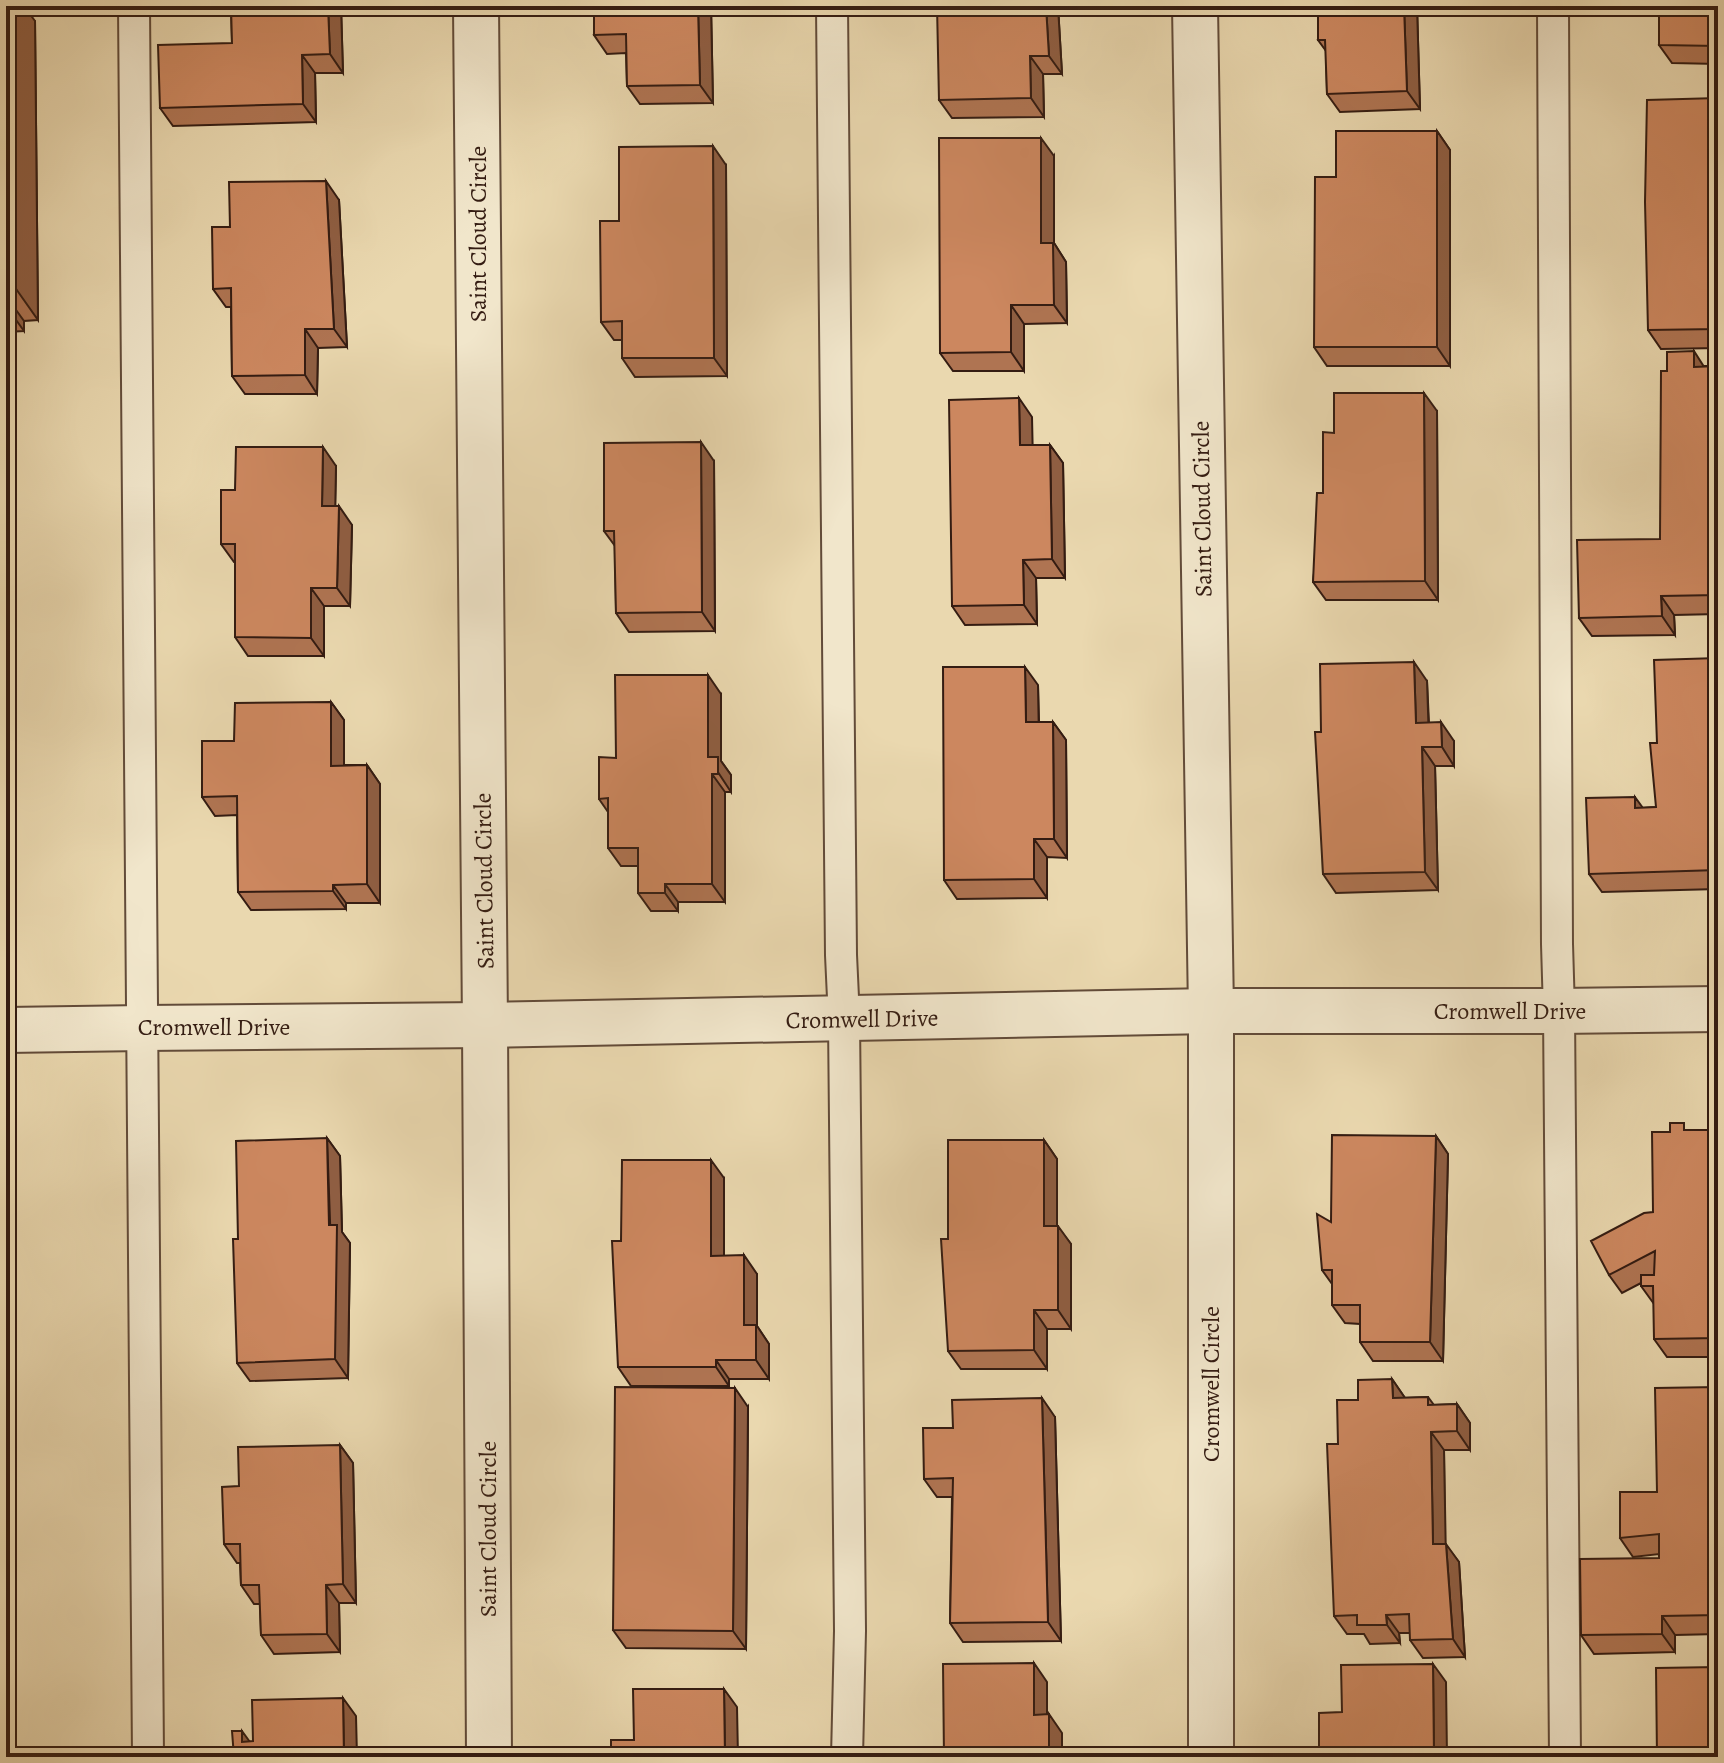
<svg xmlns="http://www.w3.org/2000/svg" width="1724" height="1763" font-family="Alegreya,serif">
<rect width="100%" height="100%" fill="#ead8af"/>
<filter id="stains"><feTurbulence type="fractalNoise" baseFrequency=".0025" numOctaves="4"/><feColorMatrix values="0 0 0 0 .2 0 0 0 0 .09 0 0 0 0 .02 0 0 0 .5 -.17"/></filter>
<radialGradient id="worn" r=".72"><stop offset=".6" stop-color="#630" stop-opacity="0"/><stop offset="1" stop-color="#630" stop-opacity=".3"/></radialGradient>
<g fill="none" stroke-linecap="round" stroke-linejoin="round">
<defs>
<path id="service" d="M134 6 148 1757
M832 6 841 955 844 1019 850 1631 847 1757
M1553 6 1557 944 1559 1011 1565 1757"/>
<path id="minor" d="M476 6 485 1025 489 1757
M1195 6 1211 1011V1757"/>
<path id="tertiary" d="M6 1030 143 1028 485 1025 1211 1011H1559L1718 1009"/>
</defs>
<use href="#service" stroke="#624b39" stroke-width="34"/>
<use href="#minor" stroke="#624b39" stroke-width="48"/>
<use href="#tertiary" stroke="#624b39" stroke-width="48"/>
<use href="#service" stroke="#f1e6cb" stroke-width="30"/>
<use href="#minor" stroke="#f1e6cb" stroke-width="44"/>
<use href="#tertiary" stroke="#f1e6cb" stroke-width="44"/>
</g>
<path fill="#af7452" stroke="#341c12" stroke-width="2" d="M6 6 35 21 38 320 24 321V331L6 332Z
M228 6H341L343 73H315L316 122 173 126 160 108 232 43 231 10Z
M711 6 713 103 640 104 627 86 626 53 607 54 594 35Z
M1058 6 1062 74H1043L1044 117 952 118 939 100Z
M1417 6 1420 109 1340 112 1327 94 1326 51 1318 40Z
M1718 6V64L1672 63 1659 45Z
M1718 98V348L1661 349 1648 330Z
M1437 131 1450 150V366H1327L1314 347 1336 177Z
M1054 156V243L1066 262 1067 323 1024 324V371H953L940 353Z
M726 165 727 376 635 377 622 358V340H614L601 322 619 221Z
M339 200 347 347 318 348 317 394H245L232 376 231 307H226L213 289 230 227Z
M1704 366H1718V614L1674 615 1675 635 1592 636 1579 618 1660 539Z
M1437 411 1438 600H1326L1313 582 1323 493 1334 433Z
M1032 417V445H1050L1063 463 1065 578H1036L1037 624 965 625 952 606Z
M714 461 715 631 629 632 616 613 615 546 604 531Z
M336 466 335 506 352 525 350 606H324V656H248L235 637V562H234L221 544 235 490Z
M1718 658V889L1602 892 1589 874 1643 808 1656 807 1657 743Z
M1427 681 1429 723 1454 741V766H1435L1438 890 1336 893 1323 874 1321 732Z
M1038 685 1039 722H1053L1066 740 1067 858 1047 857V898L957 899 944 880Z
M721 694V761L731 775V792H725V902H678V911H651L638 893V866H621L608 848V812L599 799 616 758Z
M331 702 344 720V765H367L380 784V903H346V909L251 910 238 892 237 815 215 816 202 797 234 741Z
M1690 1130H1718V1357H1667L1654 1339V1304L1641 1286V1283L1622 1293 1609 1275 1653 1212 1670 1132Z
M1436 1136 1448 1154 1443 1361H1373L1360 1342V1324L1345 1323 1332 1305V1284L1322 1270 1331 1222Z
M327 1138 340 1156 342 1232 350 1243 348 1378 250 1381 237 1363Z
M1044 1140 1057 1159V1226L1071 1244V1329H1047V1369H961L948 1351V1239Z
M724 1178V1256L757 1274V1326L769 1344V1379H729V1386H631L618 1367 621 1241Z
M1392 1379 1405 1398 1428 1397 1434 1405 1457 1404 1470 1423V1450H1444L1445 1544 1459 1562 1465 1657 1423 1658 1410 1640V1633H1399L1400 1643 1370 1644 1364 1634H1347L1334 1616 1338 1444 1358 1400Z
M1718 1387V1634L1675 1635V1652L1594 1654 1581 1635 1659 1558V1554L1633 1557 1620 1538 1657 1492Z
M748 1407 746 1649 626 1648 613 1630Z
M1055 1417 1061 1641 963 1642 950 1623 952 1497H937L924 1479 953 1428Z
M340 1445 353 1463 356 1603H339L340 1652 274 1654 261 1635 260 1604H254L241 1585 240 1563H237L224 1544 239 1486Z"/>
<path fill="#8f5e42" stroke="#341c12" stroke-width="2" d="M11 6H24L35 21 38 320 14 286Z
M328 6H341L343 73 330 54Z
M698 6H711L713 103 700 85Z
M1046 6H1058L1062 74 1049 56Z
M1404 6H1417L1420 109 1407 91Z
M302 55 315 73 316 122 303 104Z
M1030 56 1043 74 1044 117 1031 98Z
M1437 131 1450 150V366L1437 347Z
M1041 138 1054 156V243L1066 262 1067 323 1054 305 1041 243Z
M713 146 726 165 727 376 714 358Z
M326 181 339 200 347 347 334 329Z
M6 296 24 321V331L6 306Z
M1011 305 1024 324V371L1011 352Z
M305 329 318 348 317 394 305 375Z
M1694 351 1706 370 1694 367Z
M1424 393 1437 411 1438 600 1425 581Z
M1019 398 1032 417 1033 464 1020 445Z
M701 442 714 461 715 631 702 612Z
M1050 445 1063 463 1065 578 1052 559Z
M323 447 336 466 335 524 322 506Z
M339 506 352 525 350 606 337 588Z
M1023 560 1036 578 1037 624 1024 605Z
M311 588 324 606V656L311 638Z
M1661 596 1674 615 1675 635 1662 616Z
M1414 662 1427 681 1429 741 1416 723Z
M1025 667 1038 685 1039 740 1026 722Z
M708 675 721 694V761L731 775V792L708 757Z
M331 702 344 720V784L331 766Z
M1053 722 1066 740 1067 858 1054 839Z
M1441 722 1454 741V766L1442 747Z
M1422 747 1435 766 1438 890 1425 872Z
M367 765 380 784V903L367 884Z
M712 774 725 792V902L712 884Z
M1635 797 1648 815 1635 808Z
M1034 839 1047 857V898L1034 879Z
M665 884 678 902V911L665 893Z
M333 885 346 903V909L333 891Z
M1436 1136 1448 1154 1443 1361 1430 1342Z
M327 1138 340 1156 342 1232 350 1243 348 1378 335 1359Z
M1044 1140 1057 1159V1245L1044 1226Z
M711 1160 724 1178V1274L711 1256Z
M1058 1226 1071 1244V1329L1058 1310Z
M744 1255 757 1274V1326L769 1344V1379L756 1360 744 1325Z
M1034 1310 1047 1329V1369L1034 1350Z
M716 1360 729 1379V1386L716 1367Z
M1392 1379 1405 1398H1393Z
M735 1388 748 1407 746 1649 733 1631Z
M1042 1398 1055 1417 1061 1641 1048 1622Z
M1457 1404 1470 1423V1450L1457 1431Z
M1431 1432 1444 1450 1446 1562 1433 1544Z
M340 1445 353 1463 356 1603 343 1584Z
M1446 1544 1459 1562 1465 1657 1453 1639Z
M326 1585 339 1603 340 1652 327 1634Z
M1386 1615 1399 1633 1400 1643 1387 1625Z
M1662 1616 1675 1635V1652L1662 1634Z
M1034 1663 1047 1682V1733L1034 1715Z
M1433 1664 1446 1682 1447 1757H1434Z
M724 1689 737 1707 738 1757H725Z
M343 1698 356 1716 357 1757H344Z
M1049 1714 1062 1733V1757H1049Z
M242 1731 255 1749 242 1742Z"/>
<path fill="#cc875f" stroke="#341c12" stroke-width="2" d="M6 6H11L14 286H6Z
M231 6H328L330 54 302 55 303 104 160 108 158 45 232 43Z
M594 6H698L700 85 627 86 626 34 594 35Z
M937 6H1046L1049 56H1030L1031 98 939 100Z
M1318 6H1404L1407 91 1327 94 1325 40H1318Z
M1659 6H1718V46L1659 45Z
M1718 98V329L1648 330 1645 202 1647 100Z
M1336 131H1437V347H1314L1315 177H1336Z
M939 138H1041V243H1053L1054 305H1011V352L940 353Z
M713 146 714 358H622V321L601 322 600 221H619V147Z
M326 181 334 329H305V375L232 376 231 288 213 289 212 227H230L229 182Z
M1694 351V367L1718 366V595L1661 596 1662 616 1579 618 1577 540 1660 539 1661 371H1667V352Z
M1334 393H1424L1425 581 1313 582 1317 493H1323V432L1334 433Z
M1019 398 1020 445H1050L1052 559 1023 560 1024 605 952 606 949 400Z
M701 442 702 612 616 613 614 531H604V443Z
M236 447H323L322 506H339L337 588H311V638L235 637V544H221V490H235Z
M1718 658V870L1589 874 1586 798 1635 797V808L1656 807 1650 743H1657L1654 660Z
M1414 662 1416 723 1441 722 1442 747H1422L1425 872 1323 874 1315 732H1321L1320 664Z
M943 667H1025L1026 722H1053L1054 839H1034V879L944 880Z
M615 675H708V757H718V774H712V884H665V893H638V848H608V798L599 799V757L616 758Z
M331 702V766L367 765V884L333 885V891L238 892 237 796 202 797V741H234L235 703Z
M1670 1123H1684V1130H1718V1338L1654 1339 1653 1286H1641V1275H1654L1655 1251 1609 1275 1591 1241 1644 1213 1653 1212 1652 1132H1670Z
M1332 1135 1436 1136 1430 1342H1360V1305H1332V1270H1322L1317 1214 1331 1222Z
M327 1138 329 1225H337L335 1359 237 1363 233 1239H238L236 1141Z
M948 1140H1044V1226H1058V1310H1034V1350L948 1351 941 1239H948Z
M622 1160H711V1256L744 1255V1325H756V1360H716V1367H618L612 1241H621Z
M1392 1379 1393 1398 1428 1397V1405L1457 1404V1431L1431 1432 1433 1544H1446L1453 1639 1410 1640 1409 1614 1386 1615 1387 1625H1357V1615L1334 1616 1327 1444H1338L1337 1400H1358V1380Z
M615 1387 735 1388 733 1631 613 1630Z
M1718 1387V1615L1662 1616V1634L1581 1635 1580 1559 1659 1558V1534L1620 1538V1492H1657L1655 1388Z
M1042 1398 1048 1622 950 1623 953 1478 924 1479 923 1428H953L952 1400Z
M340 1445 343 1584 326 1585 327 1634 261 1635 259 1585H241L240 1544H224L222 1487 239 1486 238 1447Z
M1034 1663V1715L1049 1714V1757H944L943 1664Z
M1433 1664 1434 1757H1319V1713L1342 1712 1341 1665Z
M1718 1667V1757H1657L1656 1668Z
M633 1689H724L725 1757H611V1740H634Z
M343 1698 344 1757H234L232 1731H242V1742L253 1741 252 1700Z
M1568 1752H1602V1757H1568Z"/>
<g text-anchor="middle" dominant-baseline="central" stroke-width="7" stroke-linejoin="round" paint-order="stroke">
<g font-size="24" fill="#341c12" stroke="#f1e6cb">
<text transform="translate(478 234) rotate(-90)">Saint Cloud Circle</text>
<text transform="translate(1202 509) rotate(-91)">Saint Cloud Circle</text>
<text transform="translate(484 881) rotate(-91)">Saint Cloud Circle</text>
<text x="1510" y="1011">Cromwell Drive</text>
<text transform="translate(862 1019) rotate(-1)">Cromwell Drive</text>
<text x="214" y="1027">Cromwell Drive</text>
<text transform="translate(1211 1384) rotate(-90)">Cromwell Circle</text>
<text transform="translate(488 1529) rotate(-90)">Saint Cloud Circle</text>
</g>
</g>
<rect width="1724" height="1763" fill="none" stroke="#ead8af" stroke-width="32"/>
<rect x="8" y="8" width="1708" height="1747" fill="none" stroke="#341c12" stroke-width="4"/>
<rect x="16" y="16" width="1692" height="1731" fill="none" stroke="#341c12" stroke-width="2"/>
<rect width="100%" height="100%" filter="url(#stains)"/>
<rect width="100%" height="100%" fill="url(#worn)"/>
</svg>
